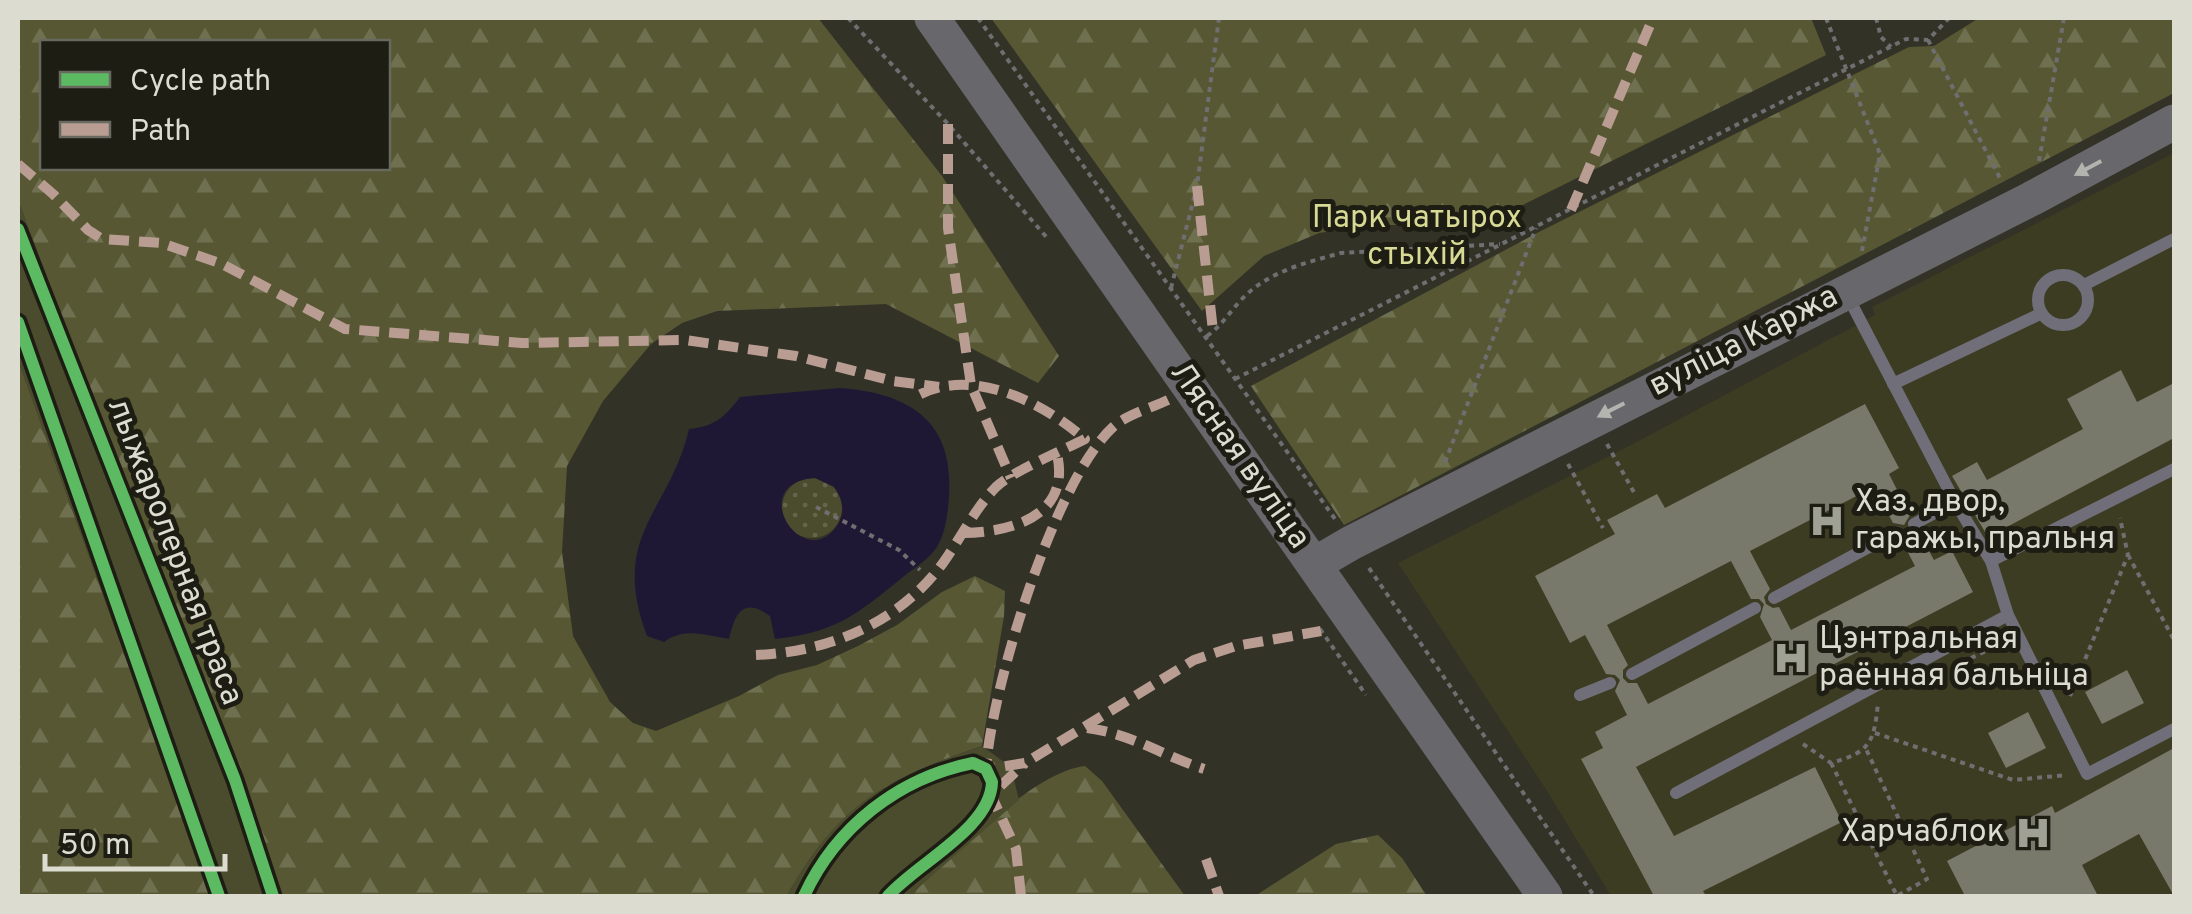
<svg xmlns="http://www.w3.org/2000/svg" width="2192" height="914" font-family="Overpass,sans-serif">
<defs>
<pattern id="grass-dots" width="8" height="8" patternUnits="userSpaceOnUse" patternTransform="scale(2.5)"><rect width="8" height="8" fill="#4b4c2e"/><path d="M2 2h.1M6 6h.1" fill="none" stroke="#64654b" stroke-width="1.8" stroke-linecap="round"/></pattern>
<pattern id="forest-firs" width="22" height="20" patternUnits="userSpaceOnUse" patternTransform="scale(2.5)"><rect width="22" height="20" fill="#575833"/><path d="M5 1l3.5 6h-7zM16 11l3.5 6h-7z" fill="#6f7050"/></pattern>
</defs>
<rect width="100%" height="100%" fill="#323227"/>
<path fill="#3c3c23" d="M2174 153V896H1611L1547 791 1398 563 1631 445 1875 315 1872 307Z"/>
<path fill="url(#grass-dots)" d="M782 508a30 30 0 1 1 60 0a30 30 0 1 1-60 0Z"/>
<path fill="url(#forest-firs)" fill-rule="evenodd" d="M18 18H818L942 176 1059 356 1038 383 886 304 717 311 682 323 651 344 603 401 567 466 562 552 573 636 610 702 633 723 656 731 739 696 778 675 817 665 858 646 897 625 942 592 975 576 1005 591 1004 616 982 746C885 779 838 805 787 896H273L235 780 18 200ZM42 42H388V168H42Z
M991 18H1811L1826 55 1482 225H1371L1319 233 1264 256 1202 311Z
M1979 18H2174V93L1344 525 1251 386 1537 233 1909 47 1934 46Z
M18 360 212 896H18Z
M1085 766 1102 781 1185 896H912L919 887C959 851 1033 772 1085 766Z
M1378 835 1402 858 1427 896H1255L1336 844Z"/>
<path fill="#4b4c2e" d="M18 200 235 780 273 896H212L18 360Z
M982 746 1011 767 1019 800 919 887 912 896H787C838 805 885 779 982 746Z"/>
<path fill="#1f1834" fill-rule="evenodd" d="M840 388C907 393 954 419 949 495 948 512 946 532 937 547 929 559 914 568 903 577 856 615 837 632 775 639L770 616C742 596 735 615 729 639 705 635 684 627 664 642L647 636C609 534 669 514 689 429 714 427 725 417 740 397ZM815 478 834 487C842 498 846 511 838 524 805 577 743 483 815 478Z"/>
<path fill="#78786b" fill-rule="evenodd" d="M2121 370 2137 402 2174 383V438L1988 537 1952 476 1977 462 1987 480 2083 429 2067 399Z
M1865 404 1899 468 1889 474 1910 515 1904 525 1893 523 1874 487 1750 551 1770 589 1764 597 1766 604 1773 608 1779 607 1791 630 1915 566 1902 541 1907 531 1919 533 1934 560 1952 551 1973 592 1636 767 1674 836 1815 767 1842 822 1703 891 1706 896H1654L1581 759 1603 748 1595 732 1627 715 1615 691 1620 680 1615 675 1606 674 1585 635 1570 643 1535 576 1615 534 1607 520 1657 494 1665 508ZM1731 561 1751 599H1759L1764 604 1760 617 1772 640 1648 704 1637 683H1628L1623 678V670L1628 665 1607 625Z
M2127 670 2144 703 2102 724 2085 692Z
M2028 712 2046 748 2006 768 1988 733Z
M2174 748V896L2139 834 2082 865 2098 896H1965L1947 861 2052 806 2055 813Z"/>
<g fill="none" stroke-linecap="round" stroke-linejoin="round">
<path stroke="#6f6e70" stroke-width="4" stroke-dasharray="5 5" stroke-linecap="butt" d="M848 18 948 124 1049 240
M978 18 1335 519
M1826 18 1880 154 1862 251
M1876 18 1881 37 1891 47
M1928 40 2002 182
M2039 161 2064 18
M1171 288 1197 186 1219 18
M1207 336C1223 325 1232 308 1246 295 1271 271 1308 262 1341 253L1500 244
M1235 379 1906 39 1928 40 1949 18
M1607 444 1636 496
M1445 462 1536 228
M1568 464 1603 528
M816 507 899 550 920 570
M2128 555 2174 640
M1369 568 1594 896
M1320 629 1366 695
M1971 658 2003 643
M2070 696 2128 555 2120 518
M1875 733 2013 780 2067 775
M1803 744 1831 763C1870 752 1874 743 1878 703
M1831 763 1897 896 1927 879 1866 749"/>
<path stroke="#706e78" stroke-width="12" d="M2038 300a25 25 0 1 1 50 0a25 25 0 1 1-50 0Z
M2084 285 2174 239
M1846 293 1955 502 1914 524
M1893 384 2042 313
M1991 561 2174 469
M1774 598 1897 532
M2008 615 2087 774 2174 729
M1632 674 1755 608
M1580 695 1610 683
M1676 793 2008 615 1991 561 1955 502"/>
<path stroke="#68676c" stroke-width="35" d="M932 18 1545 896
M1315 564 1351 543 2031 199 2174 122"/>
<path stroke="#b99d93" stroke-width="10" stroke-dasharray="20 10" stroke-linecap="butt" d="M948 124V228L971 385 1011 478
M18 164 53 194 88 230 102 239 161 243 222 264 345 329 522 343 685 340 796 356 893 381 939 387
M1197 186 1213 331
M1571 210 1653 18
M1168 400C1151 408 1126 415 1113 427 1054 481 991 690 986 769L1025 763 1194 660 1236 646 1321 631
M964 533C1012 532 1071 516 1057 454
M756 655C829 652 899 623 943 563 960 539 976 507 996 487 1013 471 1062 451 1085 439 1042 402 971 365 915 397
M1087 728C1129 733 1164 756 1204 769
M1206 859 1219 896
M1021 896 1016 849 991 795 1025 763"/>
<defs>
<path id="cycleway" d="M18 229 235 780 273 896
M18 322 219 896
M804 896C836 827 898 778 973 763L986 769 992 782C991 828 917 863 888 896"/>
</defs>
<use href="#cycleway" stroke="#1d1d14" stroke-width="19"/>
<use href="#cycleway" stroke="#5cba63" stroke-width="12"/>
</g>
<defs><path id="oneway-solid" d="M-6-.8H1V-3.2L6.5 0L1 3.2V.8H-6Z" transform="scale(2.5)"/></defs>
<g fill="#b3b4ad">
<use href="#oneway-solid" transform="translate(2088 168) rotate(152)"/>
<use href="#oneway-solid" transform="translate(1611 410) rotate(153)"/>
</g>
<defs>
<symbol id="hospital-bare" viewBox="-9 -9 18 18"><path d="M-5-5h3v3.5h4V-5h3V5h-3V1.5h-4V5h-3Z" fill="#a0a195" stroke="#1d1d14" stroke-width="2.5" paint-order="stroke"/></symbol>
</defs>
<g fill-rule="evenodd">
<use href="#hospital-bare" x="1802" y="496" width="50" height="50"/>
<use href="#hospital-bare" x="1766" y="633" width="50" height="50"/>
<use href="#hospital-bare" x="2008" y="808" width="50" height="50"/>
</g>
<g text-anchor="middle" dominant-baseline="central" stroke-width="10" stroke-linejoin="round" paint-order="stroke">
<g font-size="32" fill="#d7d994" stroke="#1d1d14">
<text x="1417" y="219">Парк чатырох<tspan x="1417" dy="37">стыхій</tspan></text>
</g>
<g font-size="32" fill="#dcddd0" stroke="#1d1d14">
<text transform="translate(1744 342) rotate(-27)">вуліца Каржа</text>
<text transform="translate(1239 456) rotate(55)">Лясная вуліца</text>
<text transform="translate(174 552) rotate(69)">лыжаролерная траса</text>
</g>
<g font-size="32" fill="#dcddd0" stroke="#1d1d14" text-anchor="start">
<text x="1855" y="503">Хаз. двор,<tspan x="1855" dy="37">гаражы, пральня</tspan></text>
<text x="1819" y="640">Цэнтральная<tspan x="1819" dy="37">раённая бальніца</tspan></text>
<text x="2005" y="833" text-anchor="end">Харчаблок</text>
</g>
</g>
<rect width="2192" height="914" fill="none" stroke="#dcddd0" stroke-width="40"/>
<rect x="40" y="40" width="350" height="130" fill="#1d1d14" stroke="#696a5f" stroke-width="2.5"/>
<rect x="60" y="72" width="50" height="15" fill="#5cba63" stroke="#696a5f" stroke-width="2.5"/>
<text x="130" y="90" font-size="30" fill="#dcddd0">Cycle path</text>
<rect x="60" y="122" width="50" height="15" fill="#b99d93" stroke="#696a5f" stroke-width="2.5"/>
<text x="130" y="140" font-size="30" fill="#dcddd0">Path</text>
<path d="M45 854v15h180v-15" fill="none" stroke="#dcddd0" stroke-width="5"/>
<text x="60" y="854" font-size="30" fill="#dcddd0" stroke="#1d1d14" stroke-width="8" paint-order="stroke">50 m</text>
</svg>
